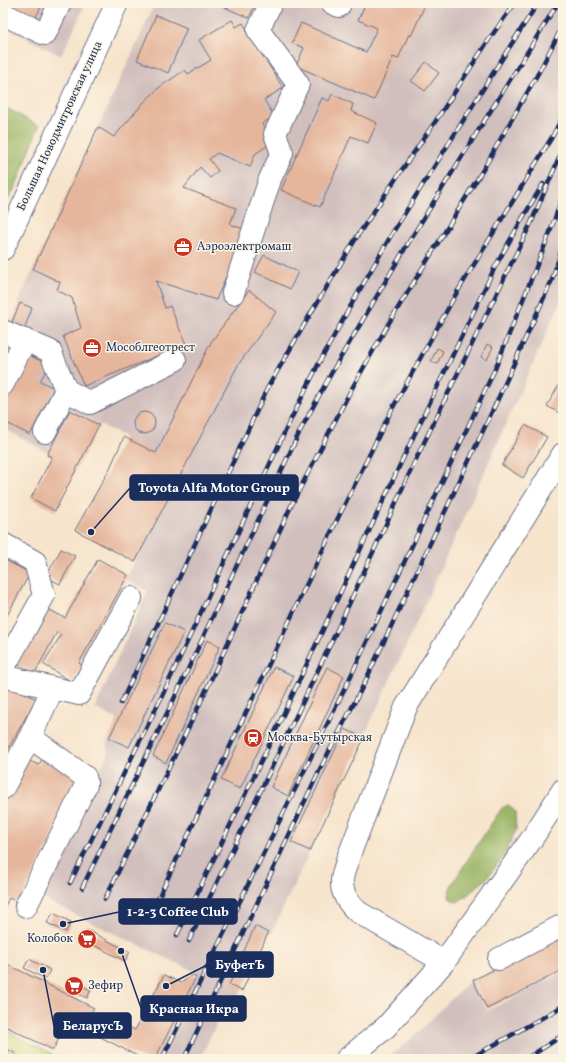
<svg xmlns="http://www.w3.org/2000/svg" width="566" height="1062" font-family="Vollkorn,serif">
<rect width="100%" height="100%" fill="#fcf5e5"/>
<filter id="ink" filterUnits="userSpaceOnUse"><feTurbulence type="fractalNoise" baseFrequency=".025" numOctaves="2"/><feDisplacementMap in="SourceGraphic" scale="8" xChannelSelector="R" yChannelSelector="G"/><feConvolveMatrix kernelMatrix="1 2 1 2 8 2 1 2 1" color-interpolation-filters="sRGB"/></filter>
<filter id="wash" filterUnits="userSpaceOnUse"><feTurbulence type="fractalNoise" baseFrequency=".012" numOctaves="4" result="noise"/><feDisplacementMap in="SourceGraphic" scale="16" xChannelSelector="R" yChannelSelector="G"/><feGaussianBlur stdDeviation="0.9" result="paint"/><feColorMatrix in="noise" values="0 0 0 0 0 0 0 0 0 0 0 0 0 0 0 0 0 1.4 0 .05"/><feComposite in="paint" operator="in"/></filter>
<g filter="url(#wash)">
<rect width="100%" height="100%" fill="#f7e4cc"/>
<path fill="#d1bfbe" d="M3 3H86L61 56 3 26Z
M155 3H563V297L405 648 310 851 271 934 268 933 231 1013 223 1010 200 1059H155L198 973 88 921 38 896 108 754 106 745 118 720 95 708 148 591 126 579 238 365 249 290 211 342 156 453 71 410 49 453 3 428V356L15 329 10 327 19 304 18 303Z
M563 972V1050L548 1059H385L408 1042 471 980 487 1011Z"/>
<path fill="#c5d476" stroke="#70826a" d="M3 1029 52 1054 50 1059H3Z"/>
<path fill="#9cb667" stroke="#5c7262" d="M3 106 39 126 15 188 3 207Z
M509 805 515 812 516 830 504 856 487 878 465 897 457 902 449 898 450 888 475 848 502 808Z"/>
<g id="blocks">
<path fill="#e5b69c" d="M3 3H43L34 21 3 6Z
M215 3H256L249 18Z
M366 3H426L411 36 409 34 398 59 393 57 374 100 296 66 304 48 292 43 301 23 366 52 377 28 358 20Z
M156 15 187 28 168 73 137 60Z
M232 20 236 27 243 23 283 88 264 100 274 116 262 124 271 143 255 154 250 167 217 153 209 159 218 171 210 178 200 167 184 188 236 208 230 224 246 230 216 300 156 281 165 308 170 306 186 344 84 386 63 336 81 328 72 298 57 290 60 282 33 269 98 127 114 137 145 101 161 86 185 70 188 74 211 60 199 40Z
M426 62 439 73 425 91 411 81Z
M332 94 353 104 351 111 377 123 368 143 351 136 320 207 281 190 322 98 329 101Z
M264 255 298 272 290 289 255 272Z
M249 290 276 312 238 365 135 562 75 530 109 470 124 437 156 453 211 342Z
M20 303 32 308 23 332 10 327Z
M487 344 493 347 487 360 481 357Z
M437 348 443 351 437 364 431 361Z
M27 354 49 365 40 381 54 388 30 435 3 421V401Z
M563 378V415L547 406Z
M70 410 99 425 55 511 31 498 52 457 47 455Z
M133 423a11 11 0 1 1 22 0a11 11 0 1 1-22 0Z
M525 425 547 437 523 478 502 465Z
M61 549 75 556 60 584 46 577Z
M3 559 30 573 3 623Z
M98 559 128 575 79 663 82 665 72 682 43 664 61 635 57 632 35 673 17 664 48 609 65 618Z
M165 623 184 632 129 747 109 738Z
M207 640 220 646 166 763 153 756Z
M274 667 294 676 240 789 221 780Z
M327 667 344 676 288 796 271 787Z
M6 683 36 699 3 758V688Z
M345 729 364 738 310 851 291 842Z
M42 759 72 774 79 784 19 903 9 898 3 910V807L27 760 39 765Z
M53 913 71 922 66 932 47 923Z
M255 926 268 933 242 991 229 985Z
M87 930 130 952 125 961 82 939Z
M563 936V970L487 1009 473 980Z
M29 959 50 970 46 979 24 968Z
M3 962 94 1008 88 1018 83 1016 81 1021 72 1024 68 1021 53 1050 3 1025Z
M164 975 181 983 193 975 196 977 155 1059H143L91 1032 101 1013 135 1030Z
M72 981 91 990 87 998 68 989Z
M7 1049 16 1054 14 1059 4 1054Z
M563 1054V1059H555Z"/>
</g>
</g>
<g filter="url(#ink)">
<use href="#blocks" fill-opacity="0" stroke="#686e84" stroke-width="1"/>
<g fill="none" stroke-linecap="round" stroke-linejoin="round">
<defs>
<path id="minor" d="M332 3 339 6 340 3
M3 14 45 34 60 3
M3 249 117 3
M233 293 270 179 282 153 275 134 298 84 258 30 271 3
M3 331 50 351 66 390 45 432
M3 384 25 340
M66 390 90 403 175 360
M3 544 35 562 44 595 3 669
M3 676 53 688 30 737 3 788
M53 688 79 694 131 598
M26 906 86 785V781L85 777 30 737
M499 959 563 925
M444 962 358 912C349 904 341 893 342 880 343 872 346 865 348 858L406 707 563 454
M347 1059 386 1027 444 962 531 840 563 790"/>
</defs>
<use href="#minor" stroke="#686e84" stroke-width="24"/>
<use href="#minor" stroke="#fff" stroke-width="22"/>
<defs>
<path id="rail" d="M121 703 267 389 311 313 358 235 399 174 435 122 490 38 515 3
M70 883 162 696 288 425 319 363 350 307 393 232 507 51 538 3
M82 888 173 701 301 429 332 372 410 240 558 3
M105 899 196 712 292 504 351 390 390 321 484 168 540 70 563 25
M148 920 336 522 391 411 456 294 552 137 563 116
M177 935 269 745 406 452 495 267 522 219 543 184
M189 941 338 628 417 457 531 223 563 149
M162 1059 348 682 495 369 549 235 563 195
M184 1059 320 769 364 684 497 401 552 280 563 245
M469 1059 563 1006
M526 1059 563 1035"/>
</defs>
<use href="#rail" stroke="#1b2f5e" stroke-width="4.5"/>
<use href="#rail" stroke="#fcf5e5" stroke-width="3" stroke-dasharray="9" stroke-linecap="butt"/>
</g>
</g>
<defs>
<symbol id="office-disc" viewBox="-11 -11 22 22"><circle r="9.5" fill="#c8321e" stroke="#fcf5e5"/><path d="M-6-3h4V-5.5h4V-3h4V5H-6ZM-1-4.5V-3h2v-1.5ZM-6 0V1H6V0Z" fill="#fff"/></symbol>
<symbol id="station-disc" viewBox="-11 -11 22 22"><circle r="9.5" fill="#c8321e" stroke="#fcf5e5"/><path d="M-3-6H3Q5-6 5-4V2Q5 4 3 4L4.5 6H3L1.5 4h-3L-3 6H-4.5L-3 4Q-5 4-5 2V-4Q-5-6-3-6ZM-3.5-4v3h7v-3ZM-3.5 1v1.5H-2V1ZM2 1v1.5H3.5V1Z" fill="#fff"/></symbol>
<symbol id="supermarket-disc" viewBox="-11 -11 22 22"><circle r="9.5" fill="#c8321e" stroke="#fcf5e5"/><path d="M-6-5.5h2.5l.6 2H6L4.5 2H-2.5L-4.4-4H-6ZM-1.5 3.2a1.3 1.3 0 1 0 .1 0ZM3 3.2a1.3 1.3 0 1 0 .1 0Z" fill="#fff"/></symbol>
</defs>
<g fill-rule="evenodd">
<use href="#office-disc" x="172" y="236" width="22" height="22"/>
<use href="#office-disc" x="81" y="337" width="22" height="22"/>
<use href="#station-disc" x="242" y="727" width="22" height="22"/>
<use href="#supermarket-disc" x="76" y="928" width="22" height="22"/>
<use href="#supermarket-disc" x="63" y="975" width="22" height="22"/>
</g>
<g text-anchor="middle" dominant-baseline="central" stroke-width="3" stroke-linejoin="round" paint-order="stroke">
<g font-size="12" fill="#1b2f5e" stroke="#fcf5e5">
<text transform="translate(60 126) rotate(-65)">Большая Новодмитровская улица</text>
</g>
<g font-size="12" fill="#1b2f5e" stroke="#fcf5e5" text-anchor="start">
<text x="197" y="247">Аэроэлектромаш</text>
<text x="106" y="348">Мособлгеотрест</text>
<text x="267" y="738">Москва-Бутырская</text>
<text x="73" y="939" text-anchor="end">Колобок</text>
<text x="88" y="986">Зефир</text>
</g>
</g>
<path fill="none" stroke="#1b2f5e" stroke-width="1.5" d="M91 532L130 488M63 924L119 912M166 986L207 965M121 951L141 1008M43 970L54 1026"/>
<g fill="#1b2f5e" stroke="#fcf5e5" stroke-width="1.5">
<circle cx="91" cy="532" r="4"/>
<circle cx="63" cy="924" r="4"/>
<circle cx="166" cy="986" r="4"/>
<circle cx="121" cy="951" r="4"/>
<circle cx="43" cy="970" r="4"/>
</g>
<g fill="#1b2f5e" stroke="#1b2f5e" stroke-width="1.5">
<rect x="130" y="475" width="168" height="25" rx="4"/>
<rect x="119" y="899" width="118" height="25" rx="4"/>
<rect x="207" y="952" width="66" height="25" rx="4"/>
<rect x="141" y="996" width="105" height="25" rx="4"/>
<rect x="54" y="1013" width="77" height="25" rx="4"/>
</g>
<g font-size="13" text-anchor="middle" font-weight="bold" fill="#fff">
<text x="214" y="492">Toyota Alfa Motor Group</text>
<text x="178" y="916">1-2-3 Coffee Club</text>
<text x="240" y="969">БуфетЪ</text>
<text x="194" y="1013">Красная Икра</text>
<text x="93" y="1030">БеларусЪ</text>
</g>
<rect width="566" height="1062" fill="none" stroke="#fcf5e5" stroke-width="16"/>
</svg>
